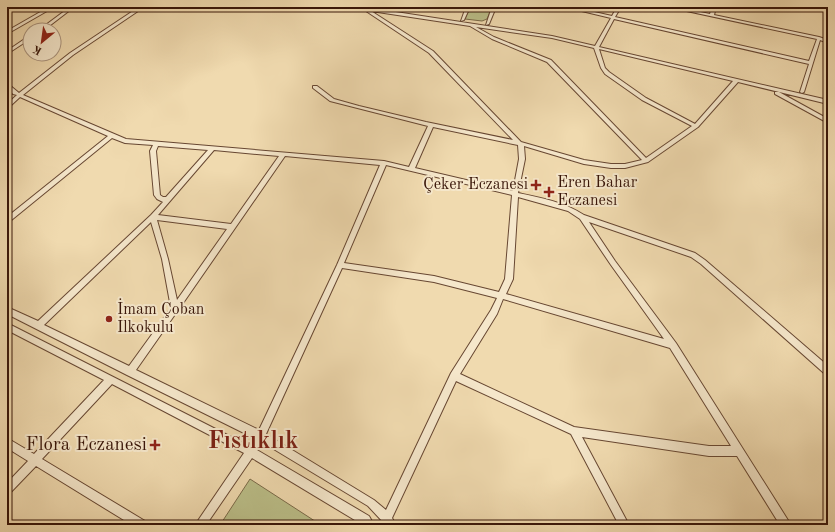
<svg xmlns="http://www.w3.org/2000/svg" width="835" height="532" font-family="'Old Standard TT',serif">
<rect width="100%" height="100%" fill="#f0daaf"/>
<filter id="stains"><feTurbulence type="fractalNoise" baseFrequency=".005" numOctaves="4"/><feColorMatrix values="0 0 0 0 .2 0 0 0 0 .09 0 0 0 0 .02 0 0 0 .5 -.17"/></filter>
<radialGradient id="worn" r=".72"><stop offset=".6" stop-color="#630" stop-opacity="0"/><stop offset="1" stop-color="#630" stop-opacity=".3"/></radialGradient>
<path fill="#bbbf89" stroke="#7a6a49" d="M470 7H492L487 19 482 21 465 19Z
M250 479 321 525H220Z"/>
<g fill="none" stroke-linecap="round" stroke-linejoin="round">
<defs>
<path id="minor" d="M49 7H54L7 34V31Z
M70 7H74L44 30H39Z
M139 7H144L73 55 23 95 126 139 384 161 409 167 428 126 330 101 313 88V86H317L334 99 359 106 426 122 513 140 429 53 363 9V7L552 36 595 46 611 18 565 7H572L612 16 617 7H621L615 17 809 61 817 39 668 7H676L710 14 712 7H716L714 15 819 37 828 40V43L820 40 804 92 802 93 800 92 809 64 614 19 599 47 828 100V104L738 82 698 127 648 162 625 168H611L584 164 524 146 525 159 518 193C542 198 564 202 584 215L695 253 705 260 828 366V375L825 374 701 264 691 257 589 222 615 261 676 343 791 525H780L737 456H709L582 437 629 525H619L571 434 456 381 392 518 396 525H385L383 522 368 506 262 442 257 450 369 516 374 525H363L252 458 206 525H195L244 453 112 384 42 459 145 521 146 525H132L36 466 10 493 7 495V483L28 461 7 448V438L34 454 104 380 7 330V323L249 446 254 438 127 375 7 314V307L38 321 151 215 163 202 157 199 154 195 150 151 153 145 125 143 112 138 9 222H7V217L108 136 20 97 7 109V104L17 95 13 94 7 87V83L19 93 70 53ZM371 11 470 26 492 39 547 62 642 160 625 164H611L584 160 521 142 433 51ZM476 27 552 38 594 48 601 68 605 74 642 100 692 126 646 158 551 60 494 37ZM599 49 733 81 695 124 646 98 609 72 605 68ZM433 127 518 145 519 159 513 191 415 168ZM158 146 208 150 166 197H163L160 195 156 151ZM214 150 279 156 231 224 158 215ZM285 156 380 165 337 265 259 430 136 370 176 313 178 312 179 309ZM386 165 512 195 505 279 499 292 434 276 344 263ZM518 197 568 211 580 219 611 265 664 339 506 294 513 279ZM157 220 227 229 177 300 168 259ZM151 222 162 259 171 308 129 366 44 325ZM342 268 434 282 497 298 491 310 451 373 386 510 374 500 266 434ZM503 299 670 348 731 446H709L574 427 460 374 497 314Z
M466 7H470L464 20 461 21Z
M492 7H496L489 24 486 25Z
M29 36H30V39L7 54V51Z
M775 92H779L828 119V123L775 94Z"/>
</defs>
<use href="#minor" stroke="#674732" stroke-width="2"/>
<use href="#minor" fill="#f5e7cb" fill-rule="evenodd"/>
</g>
<g fill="#8f2418" stroke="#f5e7cb" stroke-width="1.5">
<path d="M534 179h4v4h4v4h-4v4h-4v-4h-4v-4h4z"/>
<path d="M547 186h4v4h4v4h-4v4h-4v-4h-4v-4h4z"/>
<circle cx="109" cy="319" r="4"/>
<path d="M153 439h4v4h4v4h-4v4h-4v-4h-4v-4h4z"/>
</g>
<g text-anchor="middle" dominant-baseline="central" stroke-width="4" stroke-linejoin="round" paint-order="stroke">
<g font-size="16" fill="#391609" stroke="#f5e7cb" text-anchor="start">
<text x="557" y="183">Eren Bahar<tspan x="557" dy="18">Eczanesi</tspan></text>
<text x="528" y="185" text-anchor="end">Çeker Eczanesi</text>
<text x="117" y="310">İmam Çoban<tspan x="117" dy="18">İlkokulu</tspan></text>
</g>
<g font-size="19" fill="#391609" stroke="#f5e7cb" text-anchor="end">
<text x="147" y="445">Flora Eczanesi</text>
</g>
<g font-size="24" font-weight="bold" fill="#7a1f14" stroke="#f5e7cb">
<text x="253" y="442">Fıstıklık</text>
</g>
</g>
<rect width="835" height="532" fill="none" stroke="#f0daaf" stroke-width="24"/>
<rect x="8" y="8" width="819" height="516" fill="none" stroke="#391609" stroke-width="2"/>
<rect x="12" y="12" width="811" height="508" fill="none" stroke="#391609"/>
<g transform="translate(42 42) rotate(209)"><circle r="19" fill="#f5e7cb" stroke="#aa937d"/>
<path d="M0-3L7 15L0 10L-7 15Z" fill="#8f2418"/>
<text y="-6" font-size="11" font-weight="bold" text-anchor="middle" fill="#391609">K</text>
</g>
<rect width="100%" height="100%" filter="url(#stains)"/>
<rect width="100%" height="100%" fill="url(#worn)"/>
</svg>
